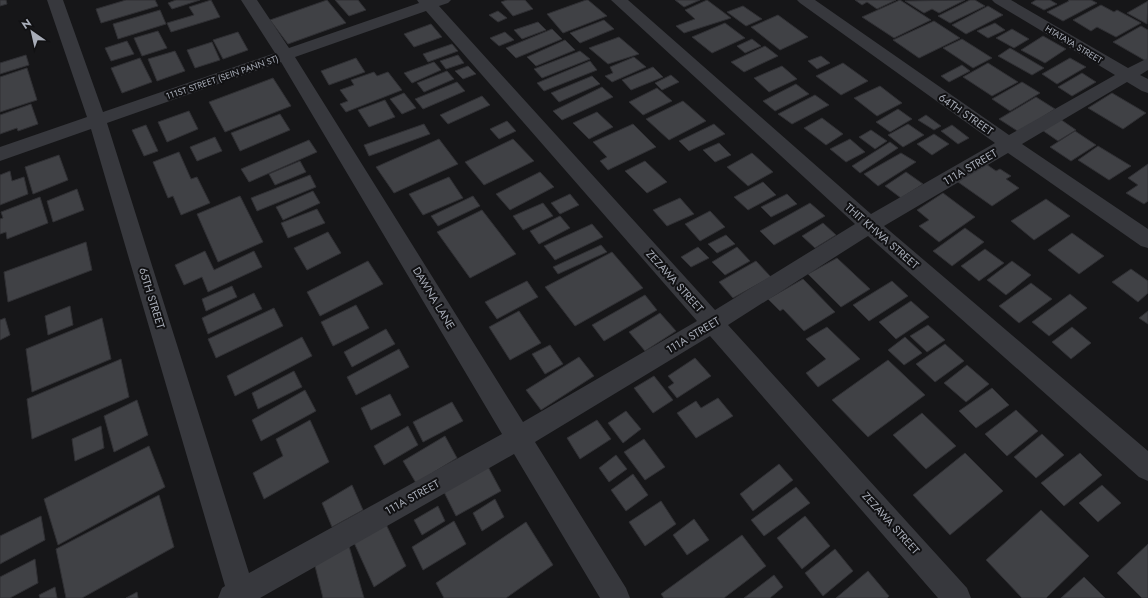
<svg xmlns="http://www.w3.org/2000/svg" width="1148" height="598" font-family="Jost,sans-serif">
<rect width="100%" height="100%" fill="#161618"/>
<path fill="#404145" stroke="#303034" d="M0 0H6L7 4 0 6Z
M126 0H155L158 6 101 23 96 9Z
M176 0H200L172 9 168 3Z
M211 0 220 17 171 32 167 23 194 15 189 7Z
M327 0 346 23 288 44 270 20Z
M335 0H358L366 10 349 16Z
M507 0H525L533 9 513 16 501 2Z
M586 0H588L607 16 563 33 547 14Z
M675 0H700L684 7Z
M707 0 731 18 684 33 676 26 695 19 685 10Z
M855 0H896L877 9 867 2 862 5Z
M900 0 931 20 894 38 862 17Z
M965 0 939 13 932 9 924 13 905 1Z
M970 0H975L985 6 950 23 938 16Z
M1036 0H1050L1057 4 1044 10 1031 3Z
M1068 0H1091L1097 3 1063 21 1047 12 1069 1Z
M1148 1 1147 24 1127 13Z
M1101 5 1114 12 1117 10 1141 23 1116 37 1097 27 1091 31 1073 20Z
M743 6 762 19 746 26 727 12Z
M988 6 1003 15 966 34 952 25Z
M160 10 166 24 118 39 113 24Z
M498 11 507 18 498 22 489 15Z
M778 15 808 37 780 50 751 27Z
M604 20 614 29 580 43 570 33Z
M934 21 960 38 919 58 893 40Z
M538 22 546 30 522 39 514 30Z
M725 23 745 38 712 53 692 37Z
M995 23 1005 30 988 38 977 31Z
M431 24 442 37 414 47 404 34Z
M1141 26 1148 30V59L1146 61 1113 42Z
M552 29 562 39 516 58 506 48Z
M1012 29 1029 39 1014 48 996 38Z
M158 31 167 48 142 56 134 38Z
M238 32 248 50 223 59 213 40Z
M505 32 514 40 499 46 490 38Z
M1043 36 1066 49 1045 63 1021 50Z
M619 37 639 54 608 64 589 48Z
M752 39 761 46 745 53 737 46Z
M962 39 992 58 973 68 943 48Z
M565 40 575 50 536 66 527 57Z
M127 41 134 54 111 61 105 48Z
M212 42 220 60 195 68 187 50Z
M452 44 458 51 428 62 423 54Z
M765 46 778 56 744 72 731 62Z
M1010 48 1044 68 1032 75 998 56Z
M175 51 185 71 157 81 148 59Z
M580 51 590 59 542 78 534 69Z
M26 55 29 65 0 74V63Z
M458 55 464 63 446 69 440 61Z
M821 56 830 63 817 69 808 61Z
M634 57 646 67 612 82 605 76 613 73 610 67Z
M140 58 152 82 122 93 111 68Z
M356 58 365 72 329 85 321 71Z
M1070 58 1086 67 1057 84 1042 74Z
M590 61 597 70 544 91 537 83Z
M434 62 441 70 412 83 404 73Z
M843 63 868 81 841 95 816 76Z
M988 63 1018 82 992 96 963 77Z
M962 65 970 71 949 82 941 76Z
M468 66 476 74 463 79 455 71Z
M782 66 797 79 769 92 754 78Z
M653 67 663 77 631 90 622 80Z
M27 68 37 100 0 112V77Z
M447 71 454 79 424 92 417 83Z
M374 72 377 76 388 72 402 90 346 112 340 104 348 101 340 90 354 85 351 80Z
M1082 73 1096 82 1072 96 1058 87Z
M671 75 679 82 662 90 655 83Z
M592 76 600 84 559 102 551 93Z
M273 78 291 106 225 132 209 102Z
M457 82 465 91 423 109 415 99Z
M1022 82 1040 93 1010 111 992 99Z
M796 84 809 94 775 111 763 101Z
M880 86 902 103 877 116 854 98Z
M602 87 613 97 562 120 553 111Z
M657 88 672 101 643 115 629 102Z
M404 93 416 108 402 114 390 99Z
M1112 93 1146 113 1123 129 1088 108Z
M815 95 829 105 792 124 778 114Z
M482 96 490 105 448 124 440 115Z
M1036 97 1055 109 1019 132 999 119Z
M385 100 395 117 369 127 358 110Z
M683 101 706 121 669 140 646 119Z
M31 104 38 124 18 131 17 128 0 134V115Z
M898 109 912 119 890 132 876 122Z
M189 111 198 129 167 142 158 122Z
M597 112 613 127 589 139 573 123Z
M280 114 290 130 240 151 231 133Z
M926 115 941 126 934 130 918 120Z
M822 118 843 134 826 145 804 128Z
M1060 119 1076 130 1058 141 1042 130Z
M507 121 516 131 499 139 490 129Z
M424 124 430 134 369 156 364 145Z
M633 124 656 147 608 170 600 161 607 157 593 142Z
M714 124 725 134 689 151 679 141Z
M908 124 924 135 903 147 888 135Z
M146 125 158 151 144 156 132 130Z
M952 125 969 138 958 144 941 131Z
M871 130 887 141 875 149 859 137Z
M1075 131 1096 145 1071 161 1050 147Z
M934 134 949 144 932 155 917 144Z
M215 137 222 151 197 161 190 147Z
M439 139 458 164 394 193 376 167Z
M513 139 534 161 484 185 465 162Z
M850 139 865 152 846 162 830 149Z
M309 140 317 152 249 182 241 169Z
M890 142 898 148 860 173 852 166Z
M719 143 731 155 715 162 703 150Z
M1098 146 1131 166 1109 180 1078 160Z
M179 152 191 179 197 177 210 203 181 215 173 196 168 198 153 162Z
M752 153 773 172 748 186 727 167Z
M901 153 916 162 878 186 864 174Z
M59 155 68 180 33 194 25 167Z
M300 161 306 172 275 185 269 174Z
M645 161 667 182 647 193 625 171Z
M986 164 996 171 1000 169 1011 176 1006 179 1019 188 992 206 958 182Z
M1148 164V201L1144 204 1126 193 1138 185 1128 178Z
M10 171 12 181 24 177 28 194 0 205V175Z
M540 172 554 187 510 210 496 194Z
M906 172 923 184 901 198 885 186Z
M310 175 316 187 257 211 251 198Z
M449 177 463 198 423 215 409 194Z
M763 182 776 195 748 210 734 197Z
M77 189 84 210 53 222 47 201Z
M313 191 320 203 283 220 276 207Z
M943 193 975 217 939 242 919 226 929 220 917 210Z
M570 194 579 205 560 214 551 203Z
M787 194 797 204 771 217 761 207Z
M240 196 263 242 218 262 197 214Z
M473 196 480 206 438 226 431 216Z
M40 197 48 223 7 239 6 232 0 234V219L3 218 1 212Z
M680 198 694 214 667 226 653 210Z
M1046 199 1070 216 1034 240 1011 221Z
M543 203 553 216 523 230 513 216Z
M810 203 825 216 774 245 760 231Z
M317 209 325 223 288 238 281 223Z
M482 210 516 254 470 278 437 232Z
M710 211 725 227 700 241 685 224Z
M560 216 570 228 539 244 530 231Z
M823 223 836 235 815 248 802 236Z
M592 224 603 237 555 260 544 246Z
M965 228 984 242 952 266 933 251Z
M328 232 341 253 307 270 294 248Z
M1072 233 1104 256 1079 274 1048 250Z
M726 235 735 244 717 253 708 244Z
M86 242 92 270 8 302 4 272Z
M601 245 607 252 558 274 553 267Z
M698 247 709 258 691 267 681 257Z
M737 247 750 261 725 275 712 262Z
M985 249 1004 263 979 281 961 266Z
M205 251 214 270 254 251 262 267 208 292 202 277 184 285 175 265Z
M612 252 643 288 575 326 545 287Z
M837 258 870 289 841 307 808 274Z
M368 261 383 284 320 316 307 292Z
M756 261 771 277 733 298 719 282Z
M1012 261 1031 275 1006 295 987 280Z
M1131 269 1148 281V293L1138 302 1112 282Z
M803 279 835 312 804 331 783 309 780 311 768 299Z
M527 281 538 297 497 319 485 302Z
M892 281 908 296 869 321 853 305Z
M1031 283 1052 299 1019 323 999 306Z
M232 286 237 297 206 311 202 299Z
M254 293 262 309 208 334 202 318Z
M1070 294 1087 308 1049 336 1032 322Z
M645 295 657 310 604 341 592 325Z
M911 301 929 317 896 339 879 322Z
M356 305 369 328 333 346 321 322Z
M70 306 73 325 48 335 45 316Z
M274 308 283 326 216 358 208 339Z
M519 311 541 343 510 360 489 327Z
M1148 311V324L1139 318Z
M660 313 676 331 645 351 629 332Z
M5 318 10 335 0 340V320Z
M102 318 111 359 32 392 26 349Z
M928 325 945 340 927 352 910 336Z
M827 327 860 359 818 387 806 373 826 359 806 339Z
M1072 327 1091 343 1071 359 1052 342Z
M386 329 395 344 352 367 344 352Z
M302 337 312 356 235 396 227 376Z
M905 337 922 353 904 365 888 350Z
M945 344 964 361 935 382 916 364Z
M550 345 563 364 545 374 532 354Z
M399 349 409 367 356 395 347 377Z
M579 357 594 376 541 410 526 390Z
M695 358 711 376 677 398 668 387 674 383 668 376Z
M121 359 129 397 32 439 27 399Z
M888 360 925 395 868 437 832 400Z
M967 365 989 384 966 402 944 383Z
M294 371 302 387 258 409 252 393Z
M654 376 673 400 653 413 634 388Z
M992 388 1009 405 976 428 959 411Z
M305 390 316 411 261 441 252 420Z
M390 394 401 415 371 430 361 408Z
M718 398 733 416 696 438 677 413 696 401 701 408Z
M137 400 148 435 114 452 104 416Z
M452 402 463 421 423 442 413 422Z
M1016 410 1038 431 1007 456 985 434Z
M626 411 641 429 623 443 608 423Z
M922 413 956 446 926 469 893 435Z
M310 420 329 462 264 499 253 473 283 456 276 439Z
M597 420 611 439 580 459 567 438Z
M101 426 104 448 75 461 72 439Z
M408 426 418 445 384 465 374 446Z
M1042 434 1064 455 1036 478 1014 457Z
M445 436 457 458 416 483 403 461Z
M644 439 665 467 645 480 624 452Z
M149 446 165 487 58 545 44 499Z
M965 453 1003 491 950 535 913 495Z
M1080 453 1102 475 1064 506 1041 483Z
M616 455 627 469 609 482 599 468Z
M486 463 501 491 456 516 442 488Z
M779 464 793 480 753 511 740 494Z
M633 474 648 495 626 511 611 490Z
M352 485 363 510 332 527 322 503Z
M1102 485 1121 503 1098 522 1079 503Z
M796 487 810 503 764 536 751 520Z
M159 495 174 547 82 598H66L56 549Z
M495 499 504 517 482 531 473 513Z
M661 501 676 524 645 546 629 522Z
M438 506 445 521 422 535 414 520Z
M1041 510 1089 556 1046 598H1022L986 560Z
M41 516 45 540 0 564V536Z
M805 516 830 546 802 569 777 538Z
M383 518 406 566 374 587 351 536Z
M694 519 709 540 687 555 673 535Z
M454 521 466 544 423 570 412 547Z
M526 522 553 565 506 598H444L436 583Z
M742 535 766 566 724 598H664L661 594Z
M1148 544V598H1142L1117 573Z
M349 546 364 598H323L314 562Z
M835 549 853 571 823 596 805 573Z
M35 559 38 583 10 598H0V577Z
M868 571 889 596 887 598H836Z
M774 575 783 587 770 598H744Z
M1084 577 1105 598H1061Z
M55 587 57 598H40L39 595Z
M137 592 138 598H126Z"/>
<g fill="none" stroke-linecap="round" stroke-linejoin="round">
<path fill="#37383d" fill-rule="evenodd" d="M47 0H63L103 112 275 53 241 0H257L289 48 419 3 417 0H451L448 3 439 6 715 310 855 224 611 0H628L871 214 995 143 800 3 797 0H815L1009 135 1115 75 995 3 992 0H1011L1128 68 1148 58V70L1140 75 1148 79V93L1142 91 1127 82 1022 144 1148 229V248L1141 246 1008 153 884 226 1148 451V481L1139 477 868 236 728 325 967 588 971 598H938L710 336 535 442 626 588 630 598H600L514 454 260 598H218L222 588 225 586 91 129 0 161V147L87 117ZM426 11 697 321 523 422 295 57ZM281 62 502 434 249 573 107 123Z"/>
</g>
<g text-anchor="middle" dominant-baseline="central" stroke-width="4" stroke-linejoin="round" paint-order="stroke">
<g font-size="9" fill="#a8adb8" stroke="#111113">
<text transform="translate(1074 44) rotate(31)">HTATAYA STREET</text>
<text transform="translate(222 77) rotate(-19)">111ST STREET (SEIN PANN ST)</text>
</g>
<g font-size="11" fill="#a8adb8" stroke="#111113">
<text transform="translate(966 114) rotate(35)">64TH STREET</text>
<text transform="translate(970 167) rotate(-30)">111A STREET</text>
<text transform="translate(882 236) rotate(41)">THIT KHWA STREET</text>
<text transform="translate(675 281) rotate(48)">ZEZAWA STREET</text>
<text transform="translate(152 298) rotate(73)">65TH STREET</text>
<text transform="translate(434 298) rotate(59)">DAWNA LANE</text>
<text transform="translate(693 335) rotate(-31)">111A STREET</text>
<text transform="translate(412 497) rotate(-29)">111A STREET</text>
<text transform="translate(891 523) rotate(48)">ZEZAWA STREET</text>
</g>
</g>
<g transform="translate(32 32) rotate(326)" stroke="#111113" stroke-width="3" paint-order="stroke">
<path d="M0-3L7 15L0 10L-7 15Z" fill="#a8adb8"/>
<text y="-6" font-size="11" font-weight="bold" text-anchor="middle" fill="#a8adb8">N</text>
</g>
</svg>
